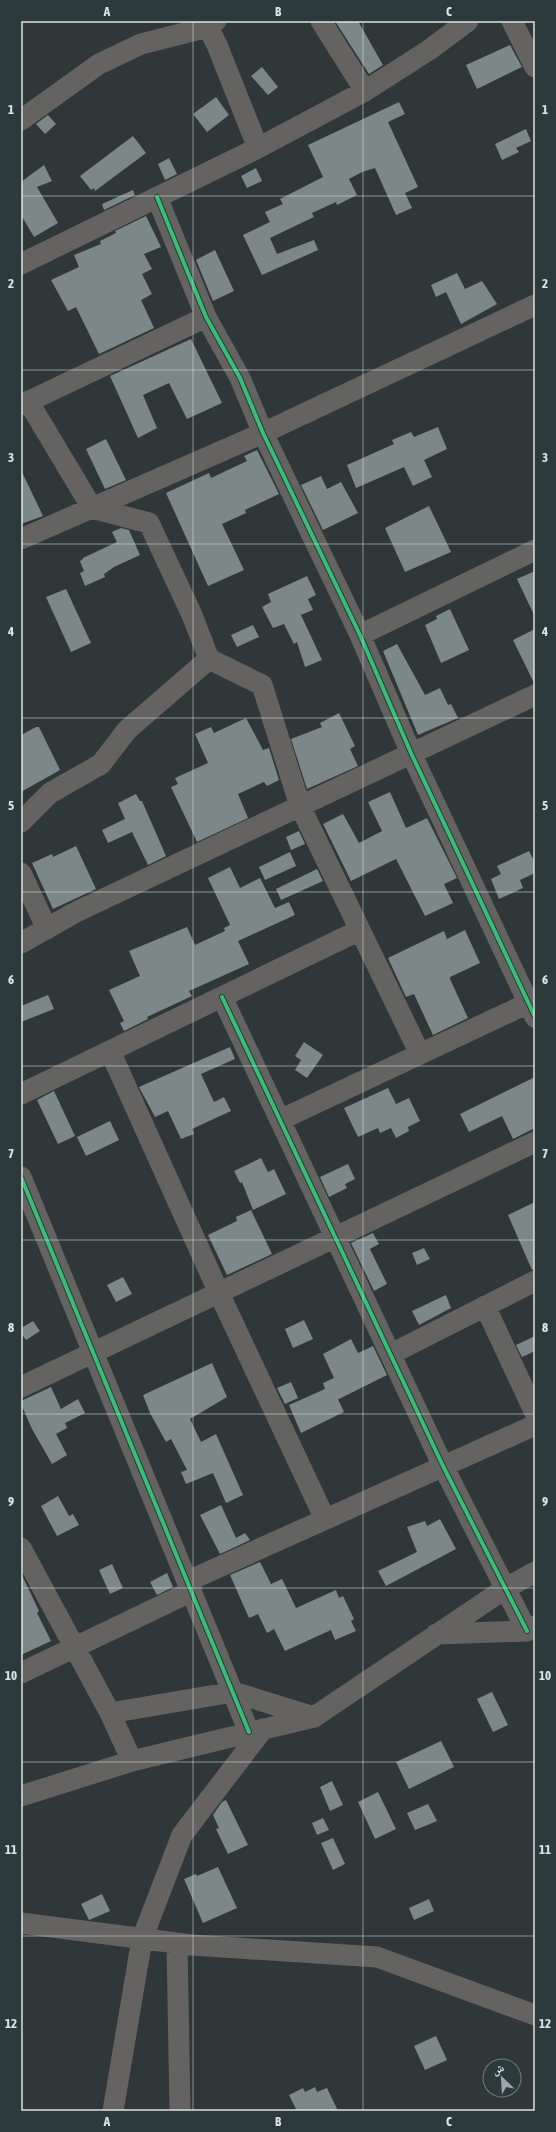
<svg xmlns="http://www.w3.org/2000/svg" width="556" height="2132" font-family="'Asap Condensed','Noto Naskh Arabic',sans-serif">
<rect width="100%" height="100%" fill="#303738"/>
<path fill="#7c8788" d="M335 21H358L383 65 369 74Z
M510 45 522 67 477 89 466 65Z
M262 67 278 87 268 95 251 76Z
M216 97 229 115 207 132 193 114Z
M399 102 405 114 388 122 418 187 405 193 412 208 396 215 375 168 362 172 349 179 357 195 337 205 336 202 312 213 314 217 270 238 277 254 314 240 318 250 262 275 243 235 270 222 265 212 283 204 280 199 323 177 308 145Z
M48 115 56 124 45 134 36 124Z
M526 129 531 141 516 148 519 152 502 160 495 144Z
M133 136 146 153 95 191 94 188 91 190 80 176Z
M169 158 177 174 165 180 158 164Z
M44 165 52 181 37 187 58 223 34 237 21 215V182Z
M256 168 262 181 247 188 241 176Z
M133 190 135 195 104 210 102 204Z
M146 216 161 247 144 254 152 269 142 274 152 294 141 300 154 328 99 354 76 307 68 311 51 280 79 267 74 255 101 244 100 241 116 233 115 231Z
M215 250 234 291 213 301 196 260Z
M457 273 465 289 482 281 497 304 461 324 446 292 436 297 431 285Z
M191 339 222 403 187 419 169 383 143 395 157 428 138 438 110 376Z
M438 427 447 449 424 460 432 477 413 486 404 467 356 488 347 465 394 444 392 440 411 432 414 437Z
M106 439 126 480 105 489 86 449Z
M257 450 279 494 245 510 246 513 222 524 244 570 208 586 166 493 209 473 211 478 247 461 244 456Z
M21 470 43 516 21 524Z
M321 476 327 489 341 482 358 513 323 530 301 485Z
M429 506 451 552 405 572 385 528Z
M121 528 129 530 140 555 114 567 104 574 105 577 85 586 80 573 84 571 80 561 83 559V558L117 542 112 532Z
M535 571V617L517 579Z
M307 576 316 595 308 599 313 610 301 615 322 660 305 667 297 642 294 644 284 624 273 628 262 607 271 602 268 594Z
M66 589 91 643 71 652 46 597Z
M450 609 469 650 441 663 425 625 437 619 436 616Z
M253 625 259 637 237 647 231 635Z
M535 629V683H534L513 640Z
M397 644 425 695 440 688 448 705 451 704 458 718 418 735 383 651Z
M339 713 355 746 350 749 358 766 307 789 291 739 322 727 320 723Z
M246 718 263 750 269 748 279 780 267 786 264 782 238 794 248 818 197 842 171 787 178 784 175 778 208 763 195 734 211 727 214 733Z
M36 727H39L60 770 21 792V735Z
M390 792 406 828 427 818 457 878 444 884 453 903 425 916 396 859 351 881 323 824 343 814 359 843 382 831 368 802Z
M136 794 140 801H142L166 856 148 865 132 832 108 843 102 830 125 819 118 803Z
M299 831 305 844 291 850 286 837Z
M76 846 96 889 53 909 32 863 52 854 53 857Z
M529 851 535 863V873L520 880 523 888 499 899 491 879 501 874 497 866Z
M290 852 296 866 265 880 259 867Z
M230 867 240 888 260 878 275 908 289 902 295 915 238 941 249 964 189 991 192 996 147 1017 148 1019 124 1031 120 1023 124 1021 109 990 140 976 129 951 187 927 195 945 225 931 224 928 230 925 208 878Z
M317 869 323 881 281 900 276 889Z
M465 930 480 963 450 977V979L468 1018 433 1035 414 994 406 997 388 958 444 931 447 939Z
M48 995 54 1009 21 1022V1006Z
M304 1042 323 1055 307 1078 295 1070 301 1060 295 1056Z
M230 1047 235 1059 201 1074 214 1102 224 1097 231 1111 192 1129 194 1134 181 1139 168 1111 155 1117 139 1087Z
M535 1077V1128L513 1139 502 1116 469 1132 460 1114Z
M388 1088 396 1104 409 1098 420 1121 408 1127 409 1131 396 1138 391 1128 380 1133 378 1128 358 1137 344 1108Z
M54 1091 75 1136 58 1144 37 1100Z
M110 1121 119 1140 86 1156 77 1137Z
M261 1158 268 1172 274 1169 286 1194 253 1210 242 1182 240 1183 234 1171Z
M348 1164 355 1179 345 1184 347 1188 329 1197 320 1177Z
M535 1202V1269L532 1270 508 1215Z
M251 1210 272 1254 227 1275 208 1235 237 1221 236 1217Z
M373 1233 379 1244 370 1249 387 1284 374 1291 351 1243Z
M424 1248 430 1259 417 1265 412 1253Z
M123 1277 132 1294 116 1302 107 1285Z
M446 1295 451 1308 419 1325 412 1311Z
M304 1320 313 1339 293 1348 285 1329Z
M33 1321 40 1331 26 1340 21 1333V1328Z
M535 1336V1351L522 1357 516 1345Z
M351 1339 358 1353 373 1346 387 1375 341 1398 338 1399 344 1412 301 1433 289 1405 325 1389 323 1383 334 1378 323 1354Z
M212 1363 227 1397 190 1419 201 1442 216 1434 243 1495 226 1503 213 1473 186 1484 181 1472 187 1470 171 1439 166 1442 150 1413 143 1395Z
M291 1382 298 1398 285 1404 277 1388Z
M51 1387 61 1409 78 1399 85 1413 65 1423 67 1428 56 1434 67 1455 52 1464 32 1429 21 1404V1401Z
M58 1496 69 1516 73 1514 79 1525 57 1536 41 1506Z
M221 1505 236 1538 245 1533 250 1540 220 1554 200 1515Z
M440 1519 456 1549 386 1586 378 1571 417 1552 407 1527 425 1521 427 1526Z
M260 1562 271 1584 282 1579 296 1608 336 1590 339 1598 343 1596 354 1619 351 1621 356 1631 335 1640 331 1630 285 1651 274 1629 267 1633 258 1614 249 1618 230 1575Z
M112 1564 123 1588 110 1594 99 1570Z
M21 1573 39 1611 37 1613 51 1641 21 1655Z
M167 1573 173 1587 157 1595 150 1582Z
M492 1692 508 1725 493 1732 477 1699Z
M441 1741 454 1767 409 1789 396 1762Z
M332 1781 343 1805 330 1811 320 1787Z
M378 1792 396 1829 375 1839 358 1802Z
M226 1800 248 1845 228 1854 216 1829 219 1828 213 1815 222 1802Z
M428 1804 437 1821 415 1830 407 1813Z
M323 1818 329 1830 317 1835 312 1823Z
M333 1838 345 1864 333 1870 321 1843Z
M218 1867 237 1908 203 1923 184 1879 196 1874 197 1876Z
M102 1894 110 1911 89 1920 81 1904Z
M429 1899 434 1911 414 1920 409 1908Z
M436 2036 447 2060 425 2070 414 2046Z
M315 2087 317 2092 327 2088 338 2111H297L289 2095 303 2088 305 2092Z"/>
<g fill="none" stroke-linecap="round" stroke-linejoin="round">
<path stroke="#646362" stroke-width="21" d="M203 21 208 27 217 45 258 148
M321 21 365 91
M512 21 535 67
M21 120 99 64 141 44 208 27 216 21
M157 197 206 317 240 378 263 433 360 635 411 753 535 1017
M21 264 258 148 365 91 429 50 468 21
M21 405 206 317
M21 539 263 433 535 305
M360 635 535 550
M209 659 262 685 300 806 420 1054
M21 822 50 793 101 764 127 730 209 659 192 615 149 523 92 508 28 401
M21 873 47 929
M21 943 76 912 535 695
M222 997 443 1466 527 1631
M110 1051 219 1293 325 1519
M21 1094 360 930
M280 1120 535 1000
M21 1177 249 1732
M485 1306 535 1413
M391 1354 535 1281
M21 1387 535 1142
M21 1548 110 1713 132 1761
M188 1581 535 1425
M436 1634 527 1631 535 1626
M21 1673 192 1591
M110 1713 233 1692 314 1717
M21 1796 132 1761 314 1717 506 1588 535 1572
M21 1923 192 1945 377 1957 535 2015
M177 1943 180 2111
M113 2111 142 1939 182 1835 263 1729"/>
<defs>
<path id="cycleway" d="M157 197 206 317 240 378 263 433 360 635 411 753 535 1017
M222 997 443 1466 527 1631
M21 1177 249 1732"/>
</defs>
<use href="#cycleway" stroke="#2c3a3b" stroke-width="6"/>
<use href="#cycleway" stroke="#3abd76" stroke-width="4"/>
</g>
<path fill="none" stroke="#dbe4e4" stroke-width="1" stroke-opacity="0.55" d="M193 21V2111M363 21V2111M21 196H535M21 370H535M21 544H535M21 718H535M21 892H535M21 1066H535M21 1240H535M21 1414H535M21 1588H535M21 1762H535M21 1936H535"/>
<rect width="556" height="2132" fill="none" stroke="#2c3a3b" stroke-width="44"/>
<g transform="translate(502 2078) rotate(335)"><circle r="19" fill="#2c3a3b" stroke="#727e7f"/>
<path d="M0-3L7 15L0 10L-7 15Z" fill="#9fa7a8"/>
<text y="-6" font-size="11" font-weight="bold" text-anchor="middle" fill="#dbe4e4">ش</text>
</g>
<rect x="22" y="22" width="512" height="2088" fill="none" stroke="#dbe4e4" stroke-width="1.5"/>
<g font-size="13" text-anchor="middle" font-weight="bold" fill="#dbe4e4">
<text x="107" y="16">A</text>
<text x="278" y="16">B</text>
<text x="449" y="16">C</text>
<text x="11" y="114">1</text>
<text x="545" y="114">1</text>
<text x="11" y="288">2</text>
<text x="545" y="288">2</text>
<text x="11" y="462">3</text>
<text x="545" y="462">3</text>
<text x="11" y="636">4</text>
<text x="545" y="636">4</text>
<text x="11" y="810">5</text>
<text x="545" y="810">5</text>
<text x="11" y="984">6</text>
<text x="545" y="984">6</text>
<text x="11" y="1158">7</text>
<text x="545" y="1158">7</text>
<text x="11" y="1332">8</text>
<text x="545" y="1332">8</text>
<text x="11" y="1506">9</text>
<text x="545" y="1506">9</text>
<text x="11" y="1680">10</text>
<text x="545" y="1680">10</text>
<text x="11" y="1854">11</text>
<text x="545" y="1854">11</text>
<text x="11" y="2028">12</text>
<text x="545" y="2028">12</text>
<text x="107" y="2126">A</text>
<text x="278" y="2126">B</text>
<text x="449" y="2126">C</text>
</g>
</svg>
